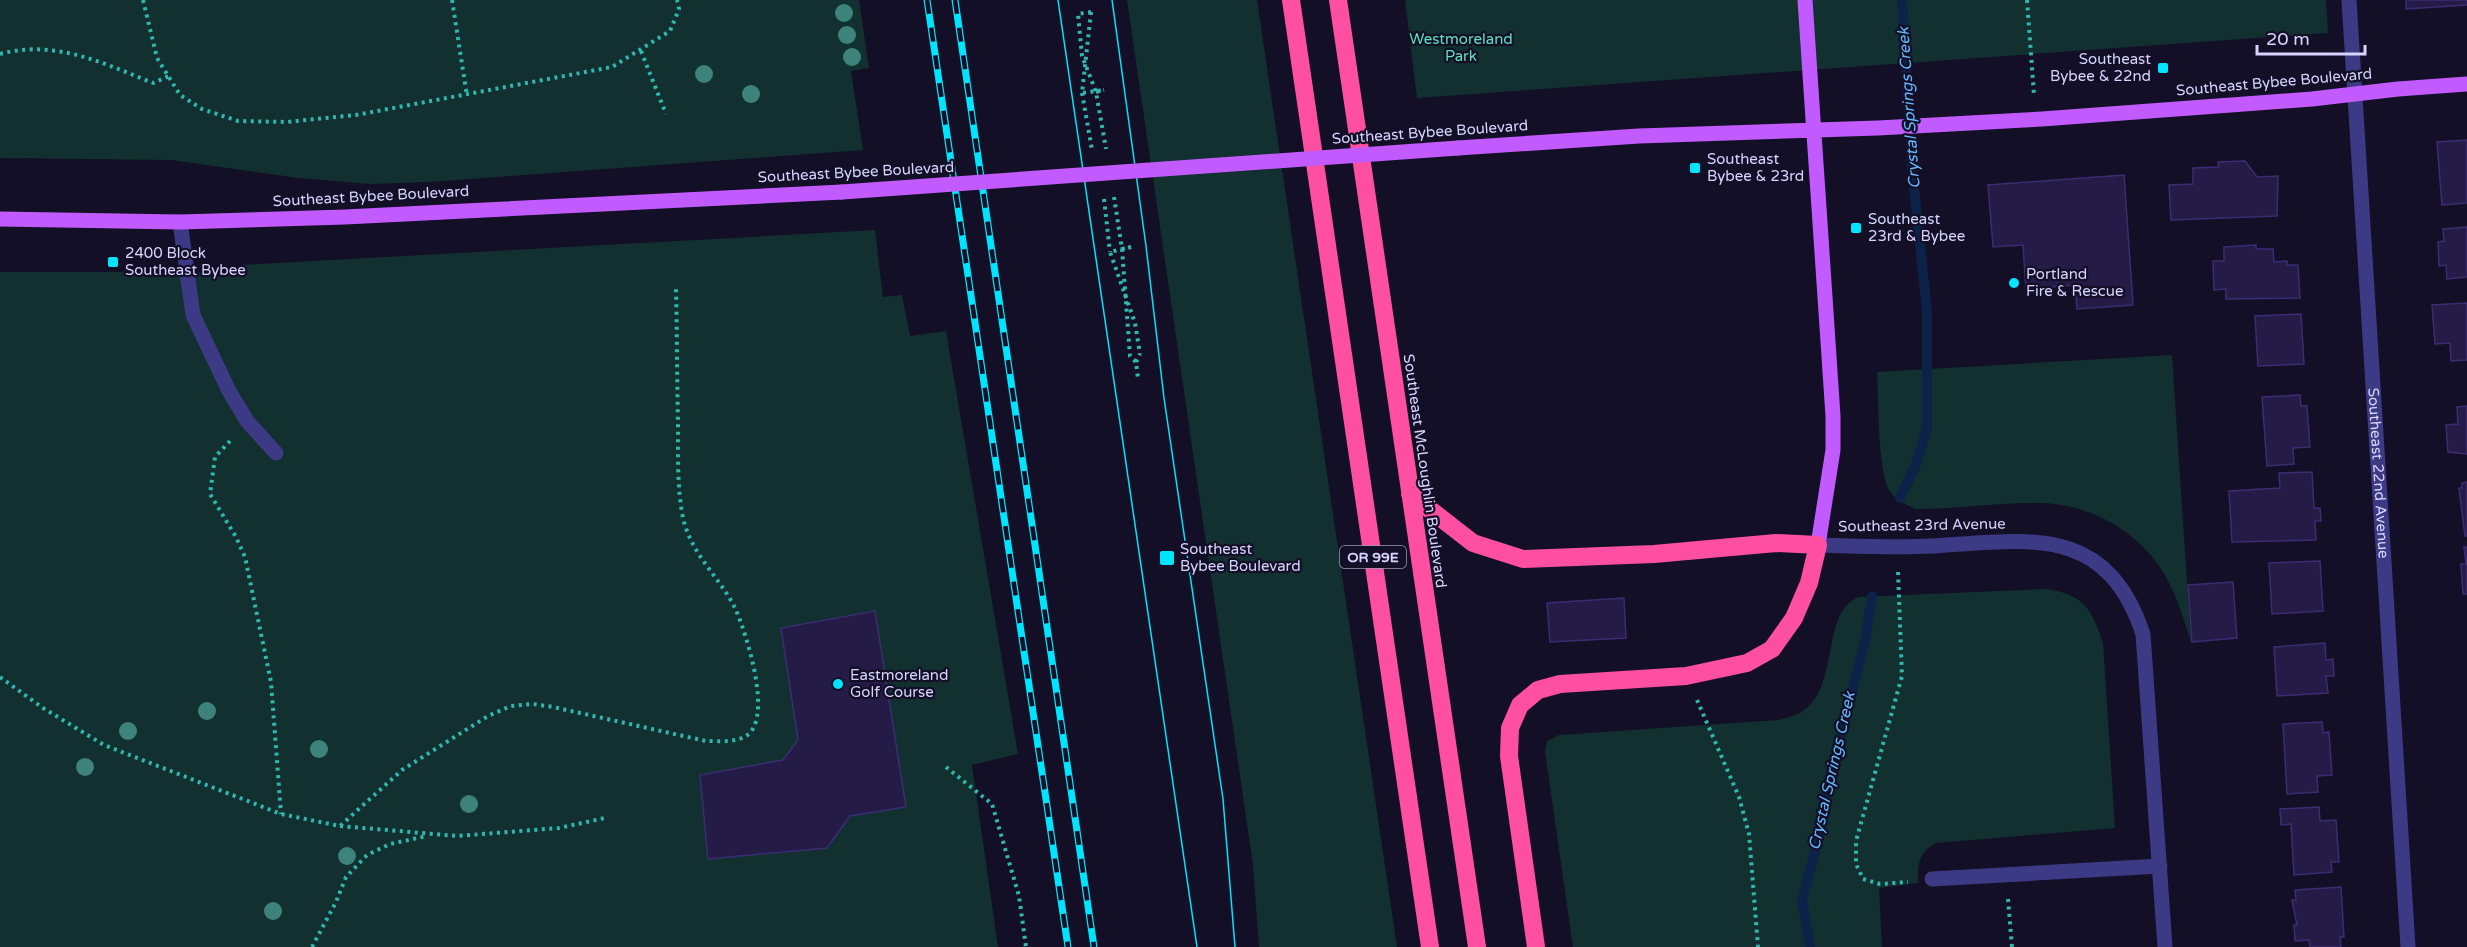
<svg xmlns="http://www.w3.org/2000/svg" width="2467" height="947" font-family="'Varela Round',sans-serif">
<rect width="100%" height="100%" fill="#130f26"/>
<path fill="#12302f" d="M0 0H859L869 68 851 71 863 150 430 182 370 184 299 178 171 160 0 158Z
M1127 0H1257L1397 947H1259L1253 865Z
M1405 0H2326L2328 33 1417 98Z
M875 230 883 297 902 295 910 336 946 331 1018 754 972 765 998 947H0V272H226L241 265Z
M2172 355 2191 642C2185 624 2180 606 2172 589 2150 538 2096 504 2040 503 1999 502 1957 509 1916 509 1906 505 1895 500 1889 490 1877 466 1879 401 1877 372Z
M2046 589C2083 594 2092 609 2103 643L2115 828 1936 843C1918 853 1918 864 1918 883L1879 888 1882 947H1573L1545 751 1547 741 1559 735 1778 720C1785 718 1794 716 1800 713 1842 688 1819 612 1859 597Z"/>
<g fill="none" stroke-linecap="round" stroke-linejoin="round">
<path stroke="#0c2248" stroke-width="10" d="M1900 498 1916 464 1927 428V311L1912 169 1902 0
M1810 947 1802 900 1816 848 1827 788 1865 641 1872 596"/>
</g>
<path fill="#241b47" stroke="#3b2d73" stroke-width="1.5" d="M2406 0H2467V5L2406 9Z
M2467 140V203L2442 205 2437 142Z
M2245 161 2257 177 2278 176 2277 216 2171 220 2169 185 2193 184V168L2219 167 2218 162Z
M2124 175 2133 305 2077 309 2075 285 2026 289 2023 245 1993 247 1988 185Z
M2467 227V277L2447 279 2446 265 2439 266 2438 242 2444 241 2443 229Z
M2256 245V249H2273L2274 262 2287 261V265H2298L2300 298 2226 299V289L2214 290 2213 261H2224V247Z
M2467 303V360L2451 361 2450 343 2435 344 2432 305Z
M2301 314 2304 364 2258 366 2255 316Z
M2300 395 2301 406H2307L2310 447 2293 448 2294 464 2267 466 2262 397Z
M2467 406V454L2448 452 2446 425 2458 424 2457 407Z
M2312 472 2314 508H2320L2321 521H2315L2316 540 2232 542 2229 491 2280 488 2279 473Z
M2467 482V536H2465L2459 488H2462V483Z
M2464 547H2467V594H2463L2461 564H2466Z
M2320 561 2323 611 2272 614 2269 563Z
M2233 582 2237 638 2192 642 2188 585Z
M1624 598 1626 638 1550 642 1547 603Z
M875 611 906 807 850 816 827 848 708 859 700 775 783 760 798 740 781 628Z
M2325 643 2326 660 2333 659 2334 676H2326L2328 693 2277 696 2274 647Z
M2322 722 2323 733 2329 732 2332 775 2317 776 2318 792 2287 794 2283 724Z
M2319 807 2320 821 2336 820 2339 862H2331L2332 872 2294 875 2291 824 2281 825 2280 809Z
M2341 887 2344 937H2340L2341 947H2310L2309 940 2295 941 2294 925H2297L2292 900H2296L2295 890Z"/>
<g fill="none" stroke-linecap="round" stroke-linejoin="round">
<path stroke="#2fb8b0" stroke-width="4" stroke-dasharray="3 4.5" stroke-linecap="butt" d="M143 0 157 58 180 95 202 109 238 121 287 122 356 115 612 67 670 31 679 9 677 0
M452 0 467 96
M2027 0 2034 95
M1091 12 1078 14 1082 56 1096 92 1106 149
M641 51 666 114
M0 54C54 39 103 63 153 83L169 76
M1096 92 1104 90
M1082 93 1092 150
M1114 197 1122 249 1130 356 1136 362 1138 379
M1104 199 1110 252
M1122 249 1131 247
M1136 362 1140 354
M230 441 215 457 210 494 236 537 245 557 271 682 281 814
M1898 572 1902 676 1856 841V864L1863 879 1880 884 1908 882
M0 677 43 708 104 745 281 814 340 826 402 770 488 716 511 706 533 704 553 707 706 741C718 741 734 743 746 736 774 719 746 632 735 608 719 576 692 556 683 518 677 488 678 453 678 423 677 377 677 332 676 287
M1697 700 1739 797 1749 834 1758 947
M946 767 992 804 1019 896 1026 947
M340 826 457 836 559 828 605 818
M2008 899 2012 947
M312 947 336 902 346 877 367 855 390 844 427 836"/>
<g stroke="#3d3a85" stroke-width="15">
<path id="s1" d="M2349 0 2408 947"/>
<path d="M180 222 193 315 229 391 247 421 276 453"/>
<path d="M1818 545C1856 546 1894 548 1932 546 2028 540 2106 523 2143 634L2165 947"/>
<path d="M1932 879 2160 866"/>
</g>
<path stroke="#c25bff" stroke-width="15" d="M1805 0 1833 416V450L1818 545
M1458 148 1639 136 1878 128 2042 119 2312 99 2398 89 2467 84
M0 219 180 222 345 217 842 192"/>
<path stroke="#ff4fa3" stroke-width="18" d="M1291 0 1430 947
M1338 0 1477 947
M1410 494 1473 543 1523 559 1654 554 1776 543 1818 545 1809 583 1794 618 1772 649 1747 663 1686 676 1560 684 1538 690 1520 705 1510 728 1509 756 1536 947"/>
<path stroke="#00e5ff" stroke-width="1.5" d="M1058 0 1197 947
M1112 0 1146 246 1164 398 1223 799 1235 947"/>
<defs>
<path id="rail" d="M927 0 1068 947
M955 0 1094 947"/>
</defs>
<use href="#rail" stroke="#00e5ff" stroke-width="7"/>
<use href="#rail" stroke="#130f26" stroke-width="4.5" stroke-dasharray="14" stroke-linecap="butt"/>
<path stroke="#2fb8b0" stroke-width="4" stroke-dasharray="3 4.5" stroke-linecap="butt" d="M1091 12 1082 93 1104 90
M1131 247 1110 252 1135 323 1140 354"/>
<path stroke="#c25bff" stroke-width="15" d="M842 192 1458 148"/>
</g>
<g fill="#3d827b">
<circle cx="844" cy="13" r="9"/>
<circle cx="847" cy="35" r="9"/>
<circle cx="852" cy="57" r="9"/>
<circle cx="704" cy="74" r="9"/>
<circle cx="751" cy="94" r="9"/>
<circle cx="207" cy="711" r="9"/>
<circle cx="128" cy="731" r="9"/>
<circle cx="319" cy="749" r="9"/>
<circle cx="85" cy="767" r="9"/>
<circle cx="469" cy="804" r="9"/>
<circle cx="347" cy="856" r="9"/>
<circle cx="273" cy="911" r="9"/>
</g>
<g fill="#00e5ff" stroke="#130f26" stroke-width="2">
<rect x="2157" y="62" width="12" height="12" rx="3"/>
<rect x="1689" y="162" width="12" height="12" rx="3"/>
<rect x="1850" y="222" width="12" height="12" rx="3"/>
<rect x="107" y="256" width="12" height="12" rx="3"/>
<circle cx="2014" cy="283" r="6"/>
<rect x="1159" y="550" width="16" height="16" rx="3"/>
<circle cx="838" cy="684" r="6"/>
</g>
<g text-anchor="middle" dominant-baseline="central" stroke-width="4.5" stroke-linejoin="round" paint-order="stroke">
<rect fill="#130f26" stroke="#9e99be" stroke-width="1.5" x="1340" y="546" width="66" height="22" rx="4.5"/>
<g font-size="14" font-weight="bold" fill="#d9d4ff">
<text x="1373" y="557">OR 99E</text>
</g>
<g font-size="15" fill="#5fe0c0" stroke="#130f26">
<text x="1461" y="39">Westmoreland<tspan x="1461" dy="17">Park</tspan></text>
</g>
<g font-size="15" fill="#d9d4ff" stroke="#130f26" text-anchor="start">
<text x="2151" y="59" text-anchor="end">Southeast<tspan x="2151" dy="17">Bybee &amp; 22nd</tspan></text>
<text x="1707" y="159">Southeast<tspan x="1707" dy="17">Bybee &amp; 23rd</tspan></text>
<text x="1868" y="219">Southeast<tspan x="1868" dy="17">23rd &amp; Bybee</tspan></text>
<text x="125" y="253">2400 Block<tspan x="125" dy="17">Southeast Bybee</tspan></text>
<text x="2026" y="274">Portland<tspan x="2026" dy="17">Fire &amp; Rescue</tspan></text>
<text x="1180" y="549">Southeast<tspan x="1180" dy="17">Bybee Boulevard</tspan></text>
<text x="850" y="675">Eastmoreland<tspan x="850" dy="17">Golf Course</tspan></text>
</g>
<g font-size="15" fill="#d9d4ff" stroke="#130f26">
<text transform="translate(2274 82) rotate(-5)">Southeast Bybee Boulevard</text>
<text transform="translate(1430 132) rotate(-4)">Southeast Bybee Boulevard</text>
<text transform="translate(856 172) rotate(-3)">Southeast Bybee Boulevard</text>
<text transform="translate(371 196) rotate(-3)">Southeast Bybee Boulevard</text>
<text transform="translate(1425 471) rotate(82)">Southeast McLoughlin Boulevard</text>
<text stroke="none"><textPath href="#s1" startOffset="474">Southeast 22nd Avenue</textPath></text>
<text transform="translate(1922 525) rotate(-1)">Southeast 23rd Avenue</text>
</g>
<g font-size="16" font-style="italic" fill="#62b6ff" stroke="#130f26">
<text transform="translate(1909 108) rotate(-94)">Crystal Springs Creek</text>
<text transform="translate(1832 771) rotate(-77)">Crystal Springs Creek</text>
</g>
</g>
<path d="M2257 45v9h108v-9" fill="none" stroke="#d9d4ff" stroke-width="3"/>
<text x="2266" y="45" font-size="18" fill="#d9d4ff" stroke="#130f26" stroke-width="4.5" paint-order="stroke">20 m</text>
</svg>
